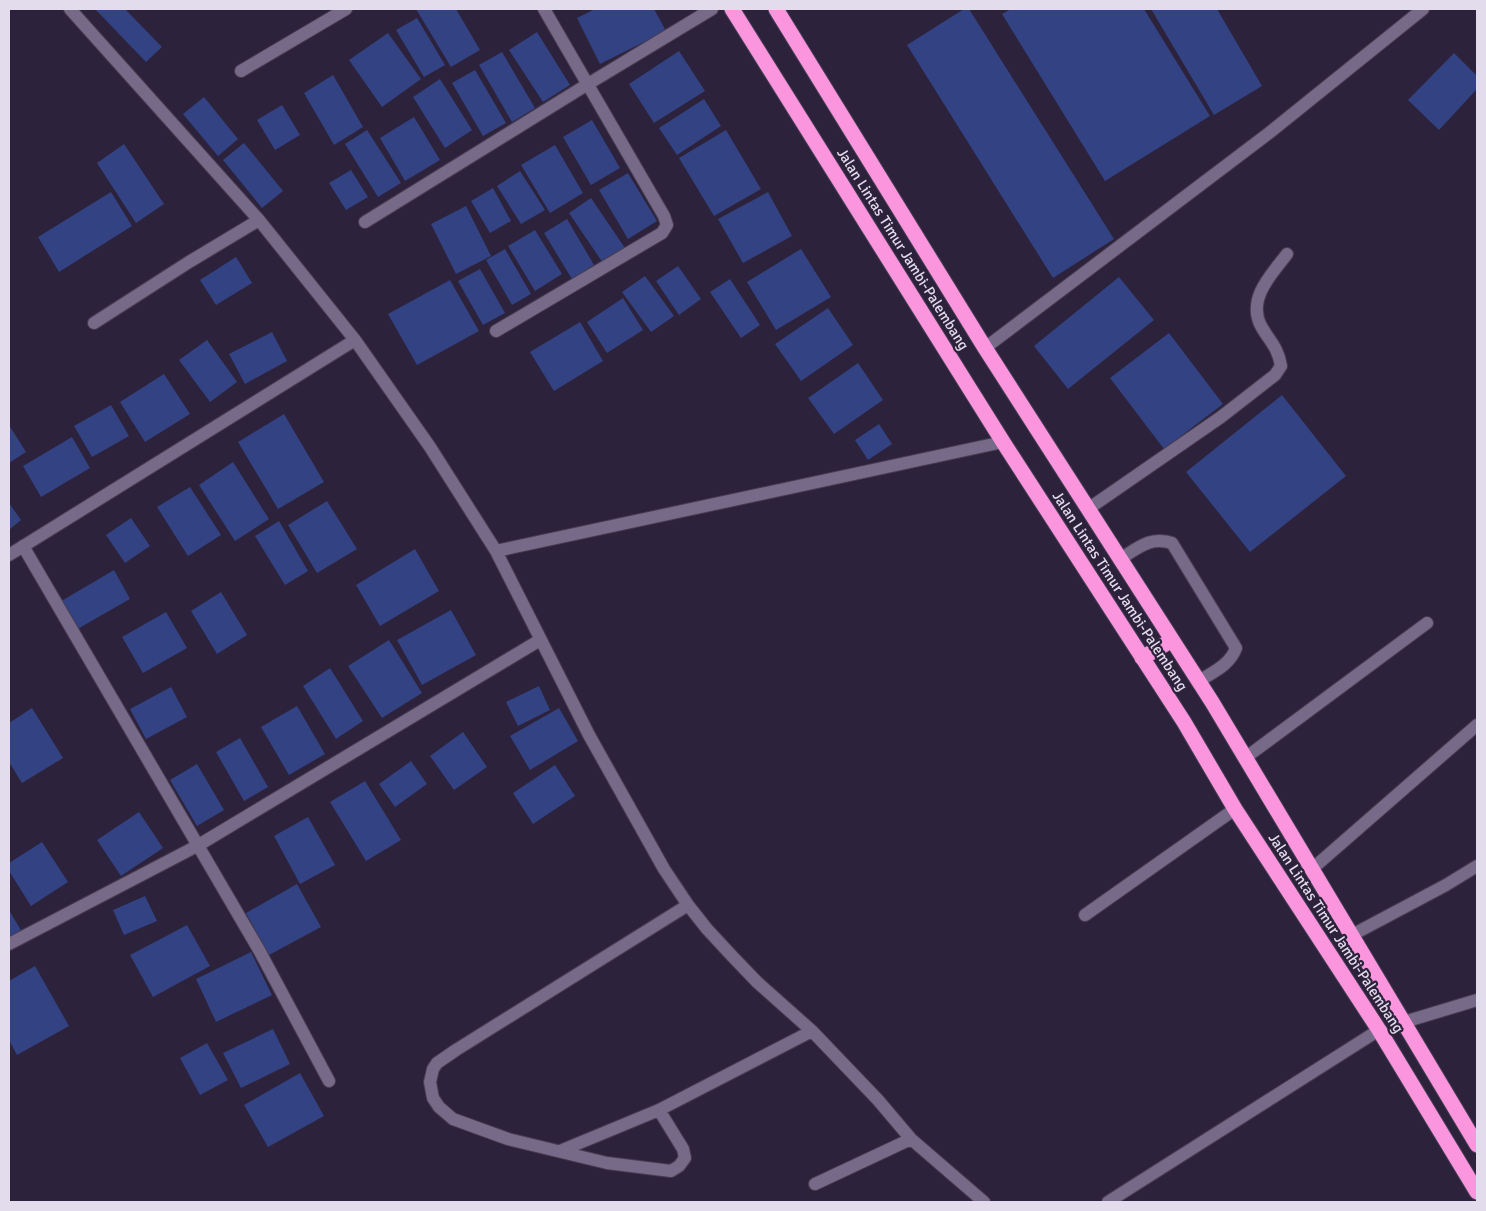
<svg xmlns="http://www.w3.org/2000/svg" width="1486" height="1211" font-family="Signika,sans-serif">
<rect width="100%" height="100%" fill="#2d223b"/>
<path fill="#324282" d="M95 9H125L162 47 146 62Z
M416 9H456L480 50 451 67Z
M595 9H654L666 31 600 64 577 18Z
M964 9H969L1114 239 1053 278 907 45Z
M1011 9H1144L1210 116 1105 181 1002 14Z
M1151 9H1217L1262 86 1214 115Z
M417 18 445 65 424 77 396 30Z
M537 32 570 85 543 102 509 50Z
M388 33 421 79 382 107 349 60Z
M679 51 705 91 654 123 629 84Z
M502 52 535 108 512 122 479 65Z
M1454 53 1477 76V89L1439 130 1408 100Z
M475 70 506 123 483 136 452 83Z
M333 75 363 127 334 145 304 93Z
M440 79 472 130 445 148 413 97Z
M204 97 238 139 218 156 183 114Z
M704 99 721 126 677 155 659 128Z
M282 105 300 135 275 150 257 120Z
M414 117 440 160 405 181 380 138Z
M592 120 620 168 591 185 563 137Z
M367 130 401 183 378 197 345 144Z
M726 130 761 189 714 216 679 158Z
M244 143 283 191 262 208 223 160Z
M124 144 164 204 136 223 97 163Z
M555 145 583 193 550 213 521 165Z
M351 170 368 197 346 210 329 183Z
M520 171 545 210 521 224 497 186Z
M628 173 657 221 628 239 599 190Z
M493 188 511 221 490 233 471 201Z
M111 192 132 226 59 272 38 237Z
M768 192 792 236 743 263 718 219Z
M591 198 625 248 603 263 569 213Z
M466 206 491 256 456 274 431 224Z
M567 219 594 265 572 279 544 233Z
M535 230 562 274 535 291 508 246Z
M505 249 531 294 512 305 486 260Z
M801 249 831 297 776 330 747 282Z
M236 257 252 283 216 305 200 280Z
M678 266 701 299 679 315 656 281Z
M480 269 505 313 483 325 458 281Z
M645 276 674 316 651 332 622 292Z
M1119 277 1154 320 1068 389 1034 346Z
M730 279 760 325 741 338 710 292Z
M450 280 479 331 417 365 388 314Z
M623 298 643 330 607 353 587 322Z
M828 308 853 345 801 381 775 344Z
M580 322 603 361 554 391 530 352Z
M272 332 287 361 245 384 229 354Z
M1169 333 1223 404 1164 449 1110 378Z
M207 340 237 382 210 402 179 360Z
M858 363 883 400 834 434 808 398Z
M164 374 190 414 145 442 120 402Z
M1282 395 1346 476 1250 552 1186 472Z
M111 405 129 436 92 457 74 426Z
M284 414 324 482 278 509 238 442Z
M879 424 892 444 868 460 855 440Z
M9 425 26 452 9 463Z
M72 437 90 468 41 497 23 466Z
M233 462 269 519 235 541 199 485Z
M190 487 221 535 188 556 157 507Z
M327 501 357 549 317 573 288 525Z
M9 503 21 520 9 530Z
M131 518 150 546 125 563 106 535Z
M279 521 308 571 285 585 255 536Z
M415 549 439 591 380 626 356 585Z
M114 570 130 599 74 631 58 603Z
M221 592 247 635 217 654 191 611Z
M451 610 476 655 422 685 397 640Z
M166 612 187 648 143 673 122 637Z
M389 640 422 693 382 718 348 666Z
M330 668 363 721 336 739 303 686Z
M539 686 550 710 518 726 506 702Z
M171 687 187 717 146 739 130 709Z
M297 706 325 754 289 775 261 727Z
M32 708 63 758 22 783 9 762V723Z
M559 708 578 741 530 770 510 736Z
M463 732 487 767 454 790 430 756Z
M240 738 268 787 244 801 216 752Z
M411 761 427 784 395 807 379 784Z
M197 764 224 810 197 826 170 780Z
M555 765 575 796 533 824 513 793Z
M365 781 401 840 366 861 330 802Z
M139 812 163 848 121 876 97 840Z
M308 817 335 865 300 884 274 836Z
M42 842 68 882 31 906 9 871V863Z
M297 884 321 927 269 955 246 913Z
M145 896 157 921 124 935 113 910Z
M9 910 22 932 9 940Z
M187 925 210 966 153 997 130 955Z
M251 952 272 995 216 1022 196 979Z
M35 966 69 1026 17 1055 9 1040V981Z
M273 1029 290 1064 241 1088 223 1053Z
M207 1043 228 1080 200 1095 180 1058Z
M300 1073 324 1116 268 1147 244 1105Z"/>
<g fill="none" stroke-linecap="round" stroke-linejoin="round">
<defs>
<path id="lane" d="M1120 559C1138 548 1150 536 1172 543L1236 648C1230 665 1213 672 1199 681
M1245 758 1427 623"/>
<path id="street" d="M70 9 259 220 355 340 430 447 496 551 1003 442
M241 71 346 9
M365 222 588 84 712 9
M94 323 189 262 259 220
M496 331 662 233 667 225 664 216 544 9
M985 348 1269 133 1423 9
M1088 509 1221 417 1275 375 1281 366C1278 346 1268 340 1260 324 1248 297 1272 274 1287 254
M23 546 259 950 329 1081
M496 551 589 735 664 869 688 905 707 929 732 956 757 982 812 1031 878 1100 911 1139 984 1202
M9 555 355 340
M1312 869 1477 725
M1085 915 1235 809
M1352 935 1446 885 1477 866
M9 944 197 846 540 640
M1404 1022 1477 1000
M659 1110 683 1149 685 1158 679 1166 671 1171 607 1163 508 1139 453 1119 439 1107 433 1098 430 1082 433 1069 437 1063 456 1050 688 905
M560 1151 659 1110 812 1031
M815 1184 911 1139
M1108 1202 1379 1030"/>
<path id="highway" d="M732 9 1003 442 1184 722 1235 809 1379 1030 1477 1192
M776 9 985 348 1212 702 1477 1145
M1142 658 1172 640"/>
</defs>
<use href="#lane" stroke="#473d52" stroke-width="14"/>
<use href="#street" stroke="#473d52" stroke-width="14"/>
<use href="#highway" stroke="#473d52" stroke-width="17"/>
<use href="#lane" stroke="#776a88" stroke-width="12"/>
<use href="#street" stroke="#776a88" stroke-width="12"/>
<use href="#highway" stroke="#fb96de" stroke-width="15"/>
</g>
<g text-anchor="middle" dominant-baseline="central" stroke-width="4.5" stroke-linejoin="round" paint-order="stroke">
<g font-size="15" fill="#e3dcec" stroke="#2d223b">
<text transform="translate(903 249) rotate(58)">Jalan Lintas Timur Jambi-Palembang</text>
<text transform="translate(1120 591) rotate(57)">Jalan Lintas Timur Jambi-Palembang</text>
<text transform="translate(1336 933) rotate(57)">Jalan Lintas Timur Jambi-Palembang</text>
</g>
</g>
<rect width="1486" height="1211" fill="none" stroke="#e3dcec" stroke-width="20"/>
</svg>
